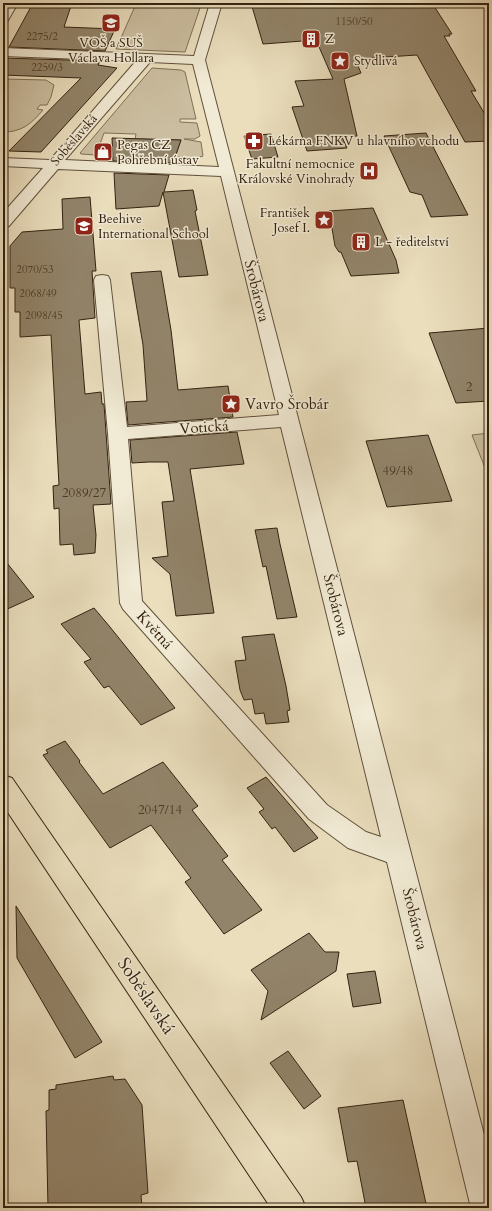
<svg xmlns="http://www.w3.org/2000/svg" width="492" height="1211" font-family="Cardo,serif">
<rect width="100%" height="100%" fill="#eadebd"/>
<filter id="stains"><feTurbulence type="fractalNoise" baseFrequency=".005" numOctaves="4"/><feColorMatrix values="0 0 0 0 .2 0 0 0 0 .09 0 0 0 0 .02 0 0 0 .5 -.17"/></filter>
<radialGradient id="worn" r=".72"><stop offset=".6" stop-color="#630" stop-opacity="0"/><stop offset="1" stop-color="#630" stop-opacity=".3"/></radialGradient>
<path fill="#cbbea0" stroke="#7f7058" d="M136 4 200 8 185 52 116 49Z
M152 68 181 70 185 72 196 119H180V122L197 123 200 136 195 139H184L201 142 203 156 197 158 175 157 181 140 135 139 136 134 104 133 96 155 81 154 80 153Z
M3 79 46 80 54 85 51 97 47 105H40L37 109 43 110C31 124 22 132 3 132Z
M489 433V478L472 435Z"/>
<path fill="#92846a" stroke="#321" d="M33 3H72L64 27 115 29 105 51 9 47Z
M251 3H427L429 6H434L452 34H449L450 36H444L476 91H471L489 121V141L465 142 417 55 355 59 361 73 344 79 357 136 342 137 347 148 307 151 292 107 304 106 295 81 333 79 316 40 263 44Z
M3 58 100 61 98 65 117 68 41 152 9 151 81 78 3 75Z
M426 133 468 215 431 217 422 195 410 192 384 136Z
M271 134 278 157 252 159 244 136Z
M112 138 181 140 173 163 113 161Z
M114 173 169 175 164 192 193 190 197 210 195 211 208 275 179 277 163 192 159 206 116 209Z
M90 197 96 271H92L95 318 79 320 85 394 101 392 102 404H104L111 504 93 505 96 535 95 553 74 555 73 544 60 545 59 508 54 509 53 486 59 485 51 335 20 337V312H15V288H10V246L22 232 63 229 62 199Z
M373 208 396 260 399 273 351 276 341 252H339L335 246 329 211Z
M161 271 171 330 178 390 228 386 233 417 128 425 126 402 147 401 143 345 131 273Z
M489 328V401L456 403 429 333Z
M237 432 244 464 190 469 214 613 176 616 170 574 152 558 168 556 162 502 174 501 168 462H149L132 463 130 440Z
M428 435 452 501 387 507 366 441Z
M277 528 280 544 297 617 277 619 266 566 263 567 255 530Z
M3 558 34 597 3 611Z
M94 608 110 627 175 708 141 725 109 686 104 688 84 662 91 659 61 624Z
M274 634 286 686 290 710 287 711 289 722 266 724 264 713 255 714 252 699 244 700 240 690 235 661 246 660 242 637Z
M65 741 80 761 79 762 103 794 163 762 198 806 192 810 228 856 222 860 262 910 224 934 185 882 191 878 151 825 110 848 43 755 48 753 46 750Z
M266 777 284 798 318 838 294 852 275 827 272 829 259 812 264 809 247 788Z
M16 906 102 1042 75 1058 17 958Z
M309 933 325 952H339L336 971 261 1020 268 991 251 970Z
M375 971 381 1003 353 1007 347 974Z
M288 1051 321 1096 304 1109 270 1063Z
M113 1076 114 1080 125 1079 142 1105 148 1193 141 1195 142 1208H48L46 1111 49 1110V1090L56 1089V1085Z
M403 1100 427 1208H366L357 1161 348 1162 338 1108Z"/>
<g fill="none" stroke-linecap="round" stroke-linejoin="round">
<defs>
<path id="minor" d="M6 3H18L7 22 3 23V8Z
M210 3H222L205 60 489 1154V1208H471L387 862 348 848 309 819 123 609 120 603 108 434 94 280 96 276 102 275 108 276 110 280 127 427 279 415 221 176 58 169 9 226 3 228V213L43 168 3 166V158L50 160 136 61 3 56V48L194 56ZM150 62 193 64 219 167 65 160ZM281 427 381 837 366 832 327 805 142 601 128 439Z"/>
<path id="major" d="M3 775 12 778 301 1197 306 1208H271L3 805Z"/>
</defs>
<use href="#minor" stroke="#61513c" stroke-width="2"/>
<use href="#major" stroke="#321" stroke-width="2"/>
<use href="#minor" fill="#f1ead4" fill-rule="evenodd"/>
<use href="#major" fill="#eadebd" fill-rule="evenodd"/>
</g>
<defs>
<symbol id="university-square" viewBox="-11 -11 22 22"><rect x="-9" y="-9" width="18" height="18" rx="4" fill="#8f2418" stroke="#f1ead4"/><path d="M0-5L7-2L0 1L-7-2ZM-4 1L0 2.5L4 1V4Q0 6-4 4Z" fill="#fff"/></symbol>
<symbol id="building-square" viewBox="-11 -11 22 22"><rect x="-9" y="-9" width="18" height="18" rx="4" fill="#8f2418" stroke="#f1ead4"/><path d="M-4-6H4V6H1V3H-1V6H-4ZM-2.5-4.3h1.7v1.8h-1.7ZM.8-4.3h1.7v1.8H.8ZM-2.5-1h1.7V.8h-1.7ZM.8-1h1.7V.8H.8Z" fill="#fff"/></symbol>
<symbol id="sight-square" viewBox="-11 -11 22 22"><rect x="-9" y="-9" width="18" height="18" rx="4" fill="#8f2418" stroke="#f1ead4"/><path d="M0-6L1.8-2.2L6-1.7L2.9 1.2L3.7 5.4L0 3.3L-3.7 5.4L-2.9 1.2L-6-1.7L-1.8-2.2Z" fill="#fff"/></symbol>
<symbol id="pharmacy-square" viewBox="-11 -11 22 22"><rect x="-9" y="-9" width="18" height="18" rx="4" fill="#8f2418" stroke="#f1ead4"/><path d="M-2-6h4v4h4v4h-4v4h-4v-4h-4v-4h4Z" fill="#fff"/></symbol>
<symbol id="shop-square" viewBox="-11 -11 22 22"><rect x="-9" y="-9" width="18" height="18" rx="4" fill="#8f2418" stroke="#f1ead4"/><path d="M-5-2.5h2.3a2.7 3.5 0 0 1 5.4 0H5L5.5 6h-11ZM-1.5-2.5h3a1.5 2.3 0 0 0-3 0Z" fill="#fff"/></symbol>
<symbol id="hospital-square" viewBox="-11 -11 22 22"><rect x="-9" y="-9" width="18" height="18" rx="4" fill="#8f2418" stroke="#f1ead4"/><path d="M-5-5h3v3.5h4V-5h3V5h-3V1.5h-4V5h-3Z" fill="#fff"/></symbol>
<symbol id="school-square" viewBox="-11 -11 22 22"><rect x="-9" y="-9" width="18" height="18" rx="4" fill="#8f2418" stroke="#f1ead4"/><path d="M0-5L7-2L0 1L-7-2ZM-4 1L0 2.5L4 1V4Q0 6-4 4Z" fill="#fff"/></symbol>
</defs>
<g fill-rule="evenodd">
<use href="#university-square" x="100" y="12" width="22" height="22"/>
<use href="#building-square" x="300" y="28" width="22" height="22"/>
<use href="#sight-square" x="329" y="50" width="22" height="22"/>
<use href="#pharmacy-square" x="243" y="130" width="22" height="22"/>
<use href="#shop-square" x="92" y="141" width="22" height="22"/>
<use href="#hospital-square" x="358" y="160" width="22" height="22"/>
<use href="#sight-square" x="313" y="209" width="22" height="22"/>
<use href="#school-square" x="73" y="215" width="22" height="22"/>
<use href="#building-square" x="350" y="231" width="22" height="22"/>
<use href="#sight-square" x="220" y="393" width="22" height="22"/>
</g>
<g text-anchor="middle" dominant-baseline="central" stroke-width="3" stroke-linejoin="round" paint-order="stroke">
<g font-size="11" fill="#4b3a27">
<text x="354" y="21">1150/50</text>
<text x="42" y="36">2275/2</text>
<text x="47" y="67">2259/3</text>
<text x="35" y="269">2070/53</text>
<text x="38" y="293">2068/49</text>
<text x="44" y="315">2098/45</text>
</g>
<g font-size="13" fill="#321" stroke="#f1ead4" text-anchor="start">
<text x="325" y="39">Z</text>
<text x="111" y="43" text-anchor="middle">VOŠ a SUŠ<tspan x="111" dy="15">Václava Hollara</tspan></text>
<text x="354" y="61">Stydlivá</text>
<text x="268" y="141">Lékárna FNKV u hlavního vchodu</text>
<text x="117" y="145">Pegas CZ<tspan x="117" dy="15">Pohřební ústav</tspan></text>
<text x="355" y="164" text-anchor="end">Fakultní nemocnice<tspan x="355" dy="15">Královské Vinohrady</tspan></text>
<text x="310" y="213" text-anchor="end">František<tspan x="310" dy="15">Josef I.</tspan></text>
<text x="98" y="219">Beehive<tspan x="98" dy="15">International School</tspan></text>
<text x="375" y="242">L - ředitelství</text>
</g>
<g font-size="13" fill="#321" stroke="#f1ead4">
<text transform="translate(74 140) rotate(-49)">Soběslavská</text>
</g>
<g font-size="13" fill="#4b3a27">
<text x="469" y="387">2</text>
<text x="398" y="471">49/48</text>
<text x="84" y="493">2089/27</text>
<text x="160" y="810">2047/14</text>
</g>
<g font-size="15" fill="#321" stroke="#f1ead4">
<text transform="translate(257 291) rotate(76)">Šrobárova</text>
<text transform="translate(204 427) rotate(-4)">Votická</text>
<text transform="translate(336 605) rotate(76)">Šrobárova</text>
<text transform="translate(155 630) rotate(48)">Květná</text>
<text transform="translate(415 919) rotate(76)">Šrobárova</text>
</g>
<g font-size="15" fill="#321" stroke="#f1ead4" text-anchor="start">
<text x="245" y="404">Vavro Šrobár</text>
</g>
<g font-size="18" fill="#321" stroke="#f1ead4">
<text transform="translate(146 996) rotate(56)">Soběslavská</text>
</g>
</g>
<rect width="492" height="1211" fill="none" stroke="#eadebd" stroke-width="16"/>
<rect x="4" y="4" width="484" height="1203" fill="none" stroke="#321" stroke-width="2"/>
<rect x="8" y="8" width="476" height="1195" fill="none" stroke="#321"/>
<rect width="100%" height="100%" filter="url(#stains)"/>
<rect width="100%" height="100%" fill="url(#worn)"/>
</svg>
